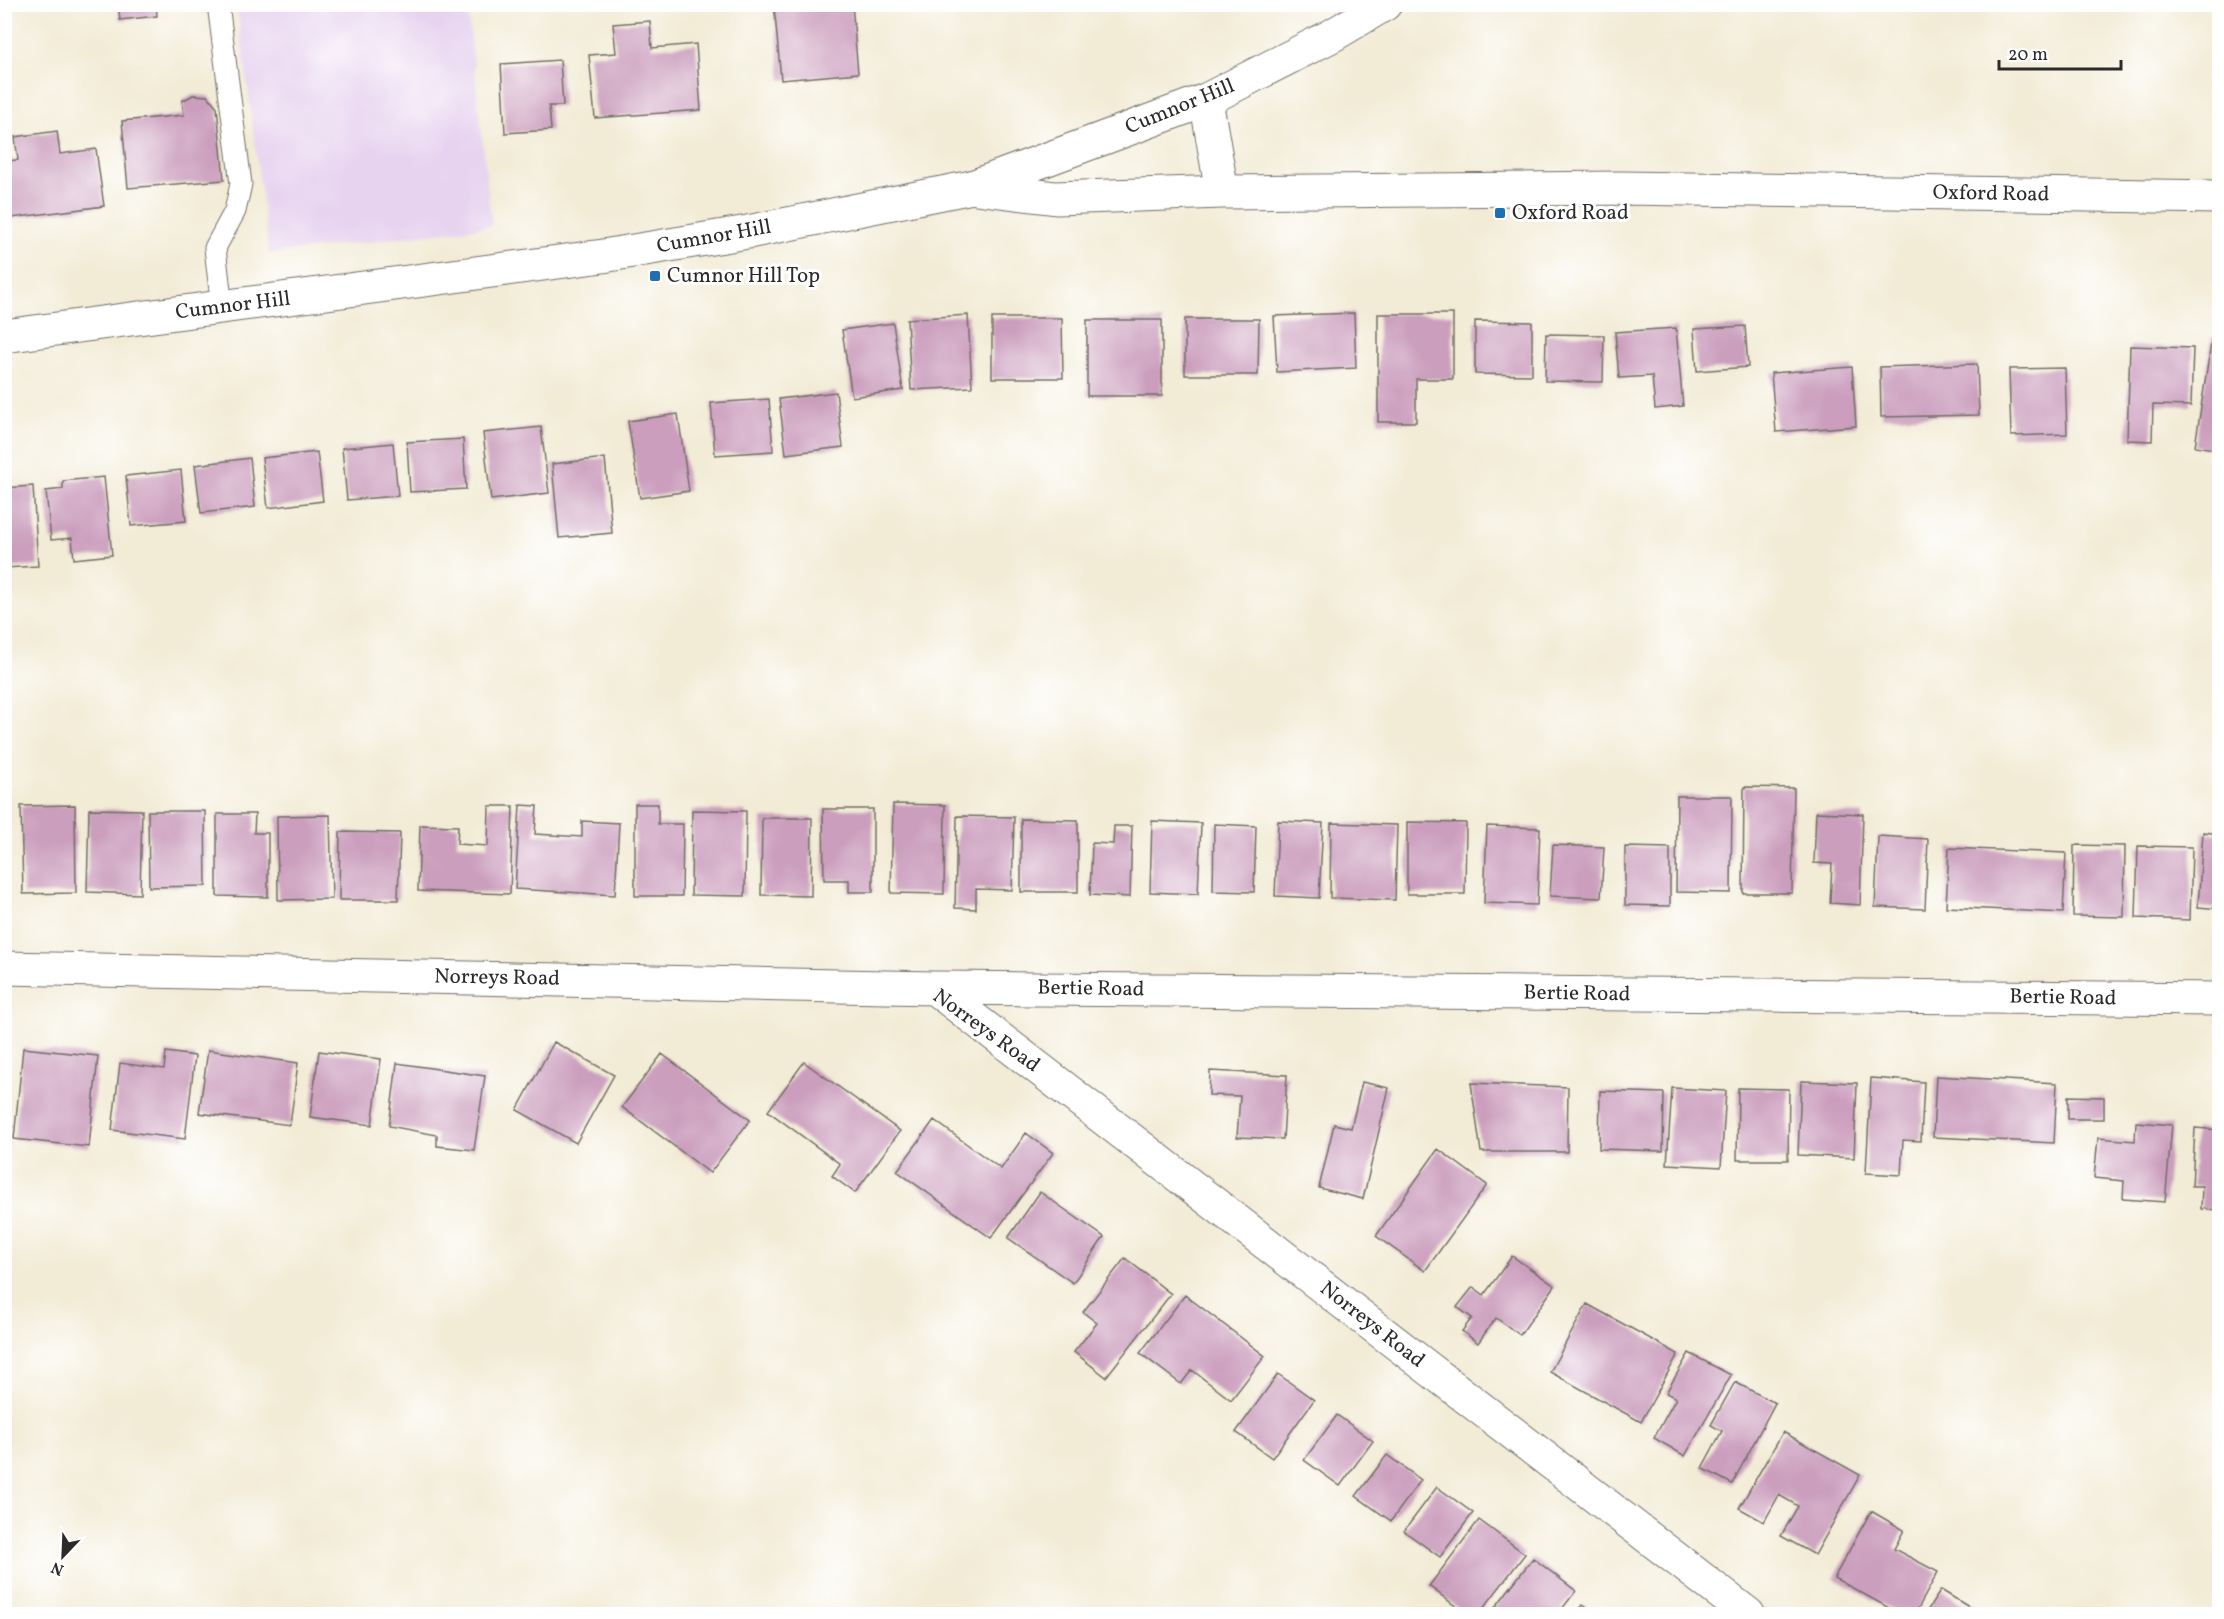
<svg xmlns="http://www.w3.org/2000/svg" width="2224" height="1619" font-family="Vollkorn,serif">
<rect width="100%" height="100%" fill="#fff"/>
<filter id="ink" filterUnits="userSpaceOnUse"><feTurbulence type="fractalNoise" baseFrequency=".0167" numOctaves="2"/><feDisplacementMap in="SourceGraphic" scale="12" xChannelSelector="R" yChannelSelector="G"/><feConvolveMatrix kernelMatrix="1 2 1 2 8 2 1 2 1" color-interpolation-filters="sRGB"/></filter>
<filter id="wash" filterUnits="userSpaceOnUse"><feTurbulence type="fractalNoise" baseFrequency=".008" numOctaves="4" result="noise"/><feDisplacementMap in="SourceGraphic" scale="24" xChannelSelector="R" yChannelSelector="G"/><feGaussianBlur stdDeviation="1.35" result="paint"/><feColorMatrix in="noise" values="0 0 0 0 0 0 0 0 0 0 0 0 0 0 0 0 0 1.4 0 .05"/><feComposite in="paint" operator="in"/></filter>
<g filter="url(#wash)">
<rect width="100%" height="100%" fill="#f2ebd5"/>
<path fill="#e7d2ef" d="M237 5H467L492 226 269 254Z"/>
<g id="blocks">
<path fill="#cb9ebd" d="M118 4H156L157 16 120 20Z
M774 4H852L858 73 781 80Z
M650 21 652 48 696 44 701 110 595 118 589 55 616 53 613 24Z
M560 60 563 106H549L551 130 505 133 501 64Z
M193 95 208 96 217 107 224 180 128 188 122 121 184 115 182 101Z
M57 131 60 154 96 149 104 206 4 219V161L18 160 15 137Z
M1354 313 1356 368 1277 372 1274 316Z
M1378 314H1453V379H1416V422H1378Z
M968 315 972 387 911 390 907 319Z
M992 318H1062L1063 378H992Z
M1185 319H1259L1258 375H1185Z
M1087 320H1162V396H1087Z
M1475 321 1532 322V375L1475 374Z
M893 323 903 390 852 397 842 330Z
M1745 326 1748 367 1697 371 1694 329Z
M1676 328 1683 406 1655 409 1652 376 1619 378 1615 332Z
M1546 334 1604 335 1603 382 1545 381Z
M2212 337 2220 338V450L2195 446Z
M2130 346 2193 348 2191 406 2153 405 2152 441 2127 440Z
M1977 364 1979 415 1881 417 1880 367Z
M1852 367 1856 426 1776 432 1771 373Z
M2065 368 2067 434 2011 436 2009 369Z
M836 392 843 447 786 454 779 399Z
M769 399 773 451 715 455 711 403Z
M678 414 689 491 640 498 628 421Z
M541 427 549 493 491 500 483 433Z
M463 439 466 489 410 492 407 442Z
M393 443 398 496 347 500 342 448Z
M317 452 323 501 268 508 262 458Z
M250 458 255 507 201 513 195 465Z
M605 458 612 533 559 538 552 464Z
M181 470 186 521 131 526 126 476Z
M104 477 112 555 74 559 72 538 51 540 46 491 63 489V481Z
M33 486 38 566 4 568V488Z
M1744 787 1794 788 1792 893H1743Z
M1677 796H1732L1731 893 1676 892Z
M635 804H658V824H683L682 896H635Z
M893 804 945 805 944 894 891 893Z
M75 805 76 893 23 894 21 806Z
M520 805 537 806 535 834 582 837V821L619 823 615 895 515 889Z
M489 806H513L510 894 418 891 420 825 458 826 457 844 488 846Z
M89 809 142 810 140 894 87 892Z
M823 809H873V892H849V880H824Z
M692 810 746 811 745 896 691 895Z
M148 811H205L206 886 149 887Z
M1816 812 1863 814 1860 905 1830 903 1832 864 1814 863Z
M217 814H255L254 833H268V897L217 896Z
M330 815 332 899 278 900 277 816Z
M957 816 1014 817 1012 890 976 889V909L955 908Z
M762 818H812L811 896 761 895Z
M1021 819 1078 820V892H1021Z
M1152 821 1201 823 1198 894 1150 892Z
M1278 821 1323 823 1319 898 1275 896Z
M1407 822 1466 823 1465 894H1407Z
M1331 823 1397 825 1395 900 1330 898Z
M1214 824 1256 826 1254 892 1213 891Z
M1114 826H1132L1130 897 1090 895 1092 843 1113 844Z
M1487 826 1540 828 1537 905 1484 903Z
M340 832 400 833 398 900H339Z
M2203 832 2220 834V909L2198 907Z
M1878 836 1928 839 1925 909 1875 907Z
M1553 845 1604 847 1601 898 1550 896Z
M2074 845 2125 846 2124 917 2073 916Z
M2138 846 2192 847 2190 920 2136 918Z
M1625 847 1670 848V906L1625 905Z
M1949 848 2066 853 2063 913 1946 907Z
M554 1042 614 1075 576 1143 517 1110Z
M23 1048 98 1056 89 1147 14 1139Z
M208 1050 298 1063 290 1125 199 1113Z
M319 1051 381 1059 372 1125 310 1117Z
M166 1052 195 1056 185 1139 112 1130 120 1063 164 1069Z
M662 1054 750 1120 710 1173 622 1107Z
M804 1062 900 1131 855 1193 832 1176 840 1164 768 1111Z
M397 1063 485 1076 474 1150 437 1146V1135L389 1126Z
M1210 1071 1287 1075 1283 1139 1237 1137 1240 1096 1209 1095Z
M1936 1076 2057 1083 2054 1143 1933 1137Z
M1871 1078 1924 1082 1921 1141 1903 1140 1901 1175 1866 1173Z
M1801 1081 1857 1083 1854 1158 1798 1155Z
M1362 1082 1389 1088 1363 1199 1319 1188 1334 1124 1351 1128Z
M1471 1083 1568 1087 1567 1152H1481Z
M1672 1088 1726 1091 1721 1167 1667 1164Z
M1738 1088 1789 1089 1788 1160H1737Z
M1600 1091 1664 1093 1663 1151 1599 1149Z
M2068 1096 2104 1097V1119H2068Z
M934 1120 1001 1169 1026 1133 1053 1153 991 1238 897 1171Z
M2136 1122 2172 1125 2165 1202 2123 1199 2124 1181 2094 1178 2098 1138 2135 1141Z
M2195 1128 2220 1130V1210L2201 1209 2202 1186H2192Z
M1438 1149 1487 1185 1425 1271 1376 1236Z
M1040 1192 1104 1237 1073 1283 1008 1238Z
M1512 1256 1555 1286 1520 1335 1496 1318 1478 1343 1462 1331 1472 1318 1457 1307 1473 1287 1484 1295Z
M1125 1258 1171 1294 1106 1377 1074 1352 1097 1323 1083 1312Z
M1185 1295 1265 1356 1231 1400 1192 1370 1181 1384 1140 1353Z
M1587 1304 1678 1354 1641 1422 1550 1372Z
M1689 1353 1731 1375 1685 1456 1654 1438 1676 1398 1666 1393Z
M1278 1374 1314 1400 1272 1458 1236 1432Z
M1735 1382 1775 1403 1732 1484 1702 1468 1722 1431 1711 1425Z
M1337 1415 1373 1441 1340 1486 1304 1460Z
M1783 1432 1860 1475 1815 1555 1781 1536 1798 1506 1779 1495 1764 1522 1739 1508Z
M1387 1455 1421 1480 1391 1521 1356 1496Z
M1437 1487 1473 1513 1440 1557 1404 1531Z
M1871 1511 1904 1530 1894 1549 1938 1572 1915 1614H1900L1834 1578Z
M1479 1520 1525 1554 1479 1614H1466L1429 1586Z
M1533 1558 1576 1591 1558 1614H1490Z
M1941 1590 1977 1612 1975 1614H1925Z
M1583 1605 1596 1614H1576Z
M1997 1608 2008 1614H1993Z"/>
</g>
</g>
<g filter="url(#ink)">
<use href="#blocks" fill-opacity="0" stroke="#716e66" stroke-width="1.5"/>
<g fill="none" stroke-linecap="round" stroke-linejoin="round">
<defs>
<path id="service" d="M218 4 241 184 235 211 215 248 222 308"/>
<path id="minor" d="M4 968 934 988 2220 999
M934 988 1748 1614"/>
<path id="tertiary" d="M1206 100 1222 192
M976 188 1056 198 1222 192 1622 188 2220 197
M4 336 603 256 748 232 972 187 1206 100 1333 35 1385 4"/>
</defs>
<use href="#service" stroke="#716e66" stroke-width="23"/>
<use href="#minor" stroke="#716e66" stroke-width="35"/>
<use href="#tertiary" stroke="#716e66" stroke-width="35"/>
<use href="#service" stroke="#fff" stroke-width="21"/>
<use href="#minor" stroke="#fff" stroke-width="33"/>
<use href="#tertiary" stroke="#fff" stroke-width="33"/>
</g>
</g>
<g fill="#1f6fb2" stroke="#fff" stroke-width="2">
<rect x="1494" y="207" width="12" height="12" rx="3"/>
<rect x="649" y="270" width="12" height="12" rx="3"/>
</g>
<g text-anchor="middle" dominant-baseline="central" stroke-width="6" stroke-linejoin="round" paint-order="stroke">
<g font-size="21" fill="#2b2b2b" stroke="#fff">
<text transform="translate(1180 107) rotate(-22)">Cumnor Hill</text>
<text transform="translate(1991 194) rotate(1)">Oxford Road</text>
<text transform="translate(714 237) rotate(-10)">Cumnor Hill</text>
<text transform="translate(233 306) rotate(-7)">Cumnor Hill</text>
<text transform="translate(497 978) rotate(1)">Norreys Road</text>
<text transform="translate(1091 989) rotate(1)">Bertie Road</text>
<text transform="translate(1577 994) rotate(1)">Bertie Road</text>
<text transform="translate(2063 998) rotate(1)">Bertie Road</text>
<text transform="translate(986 1031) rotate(36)">Norreys Road</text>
<text transform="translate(1372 1325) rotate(38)">Norreys Road</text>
</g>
<g font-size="21" fill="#2b2b2b" stroke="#fff" text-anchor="start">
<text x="1512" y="213">Oxford Road</text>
<text x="667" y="276">Cumnor Hill Top</text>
</g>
</g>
<rect width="2224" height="1619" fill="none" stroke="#fff" stroke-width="24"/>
<g transform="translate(63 1556) rotate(203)" stroke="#ffffff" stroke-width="4.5" paint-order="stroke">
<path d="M0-4.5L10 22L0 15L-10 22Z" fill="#2b2b2b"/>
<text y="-9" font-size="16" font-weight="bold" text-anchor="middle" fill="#2b2b2b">N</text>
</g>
<path d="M1999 60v9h122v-9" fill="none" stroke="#2b2b2b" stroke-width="3"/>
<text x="2008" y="60" font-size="18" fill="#2b2b2b" stroke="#ffffff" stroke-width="4.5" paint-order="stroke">20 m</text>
</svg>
